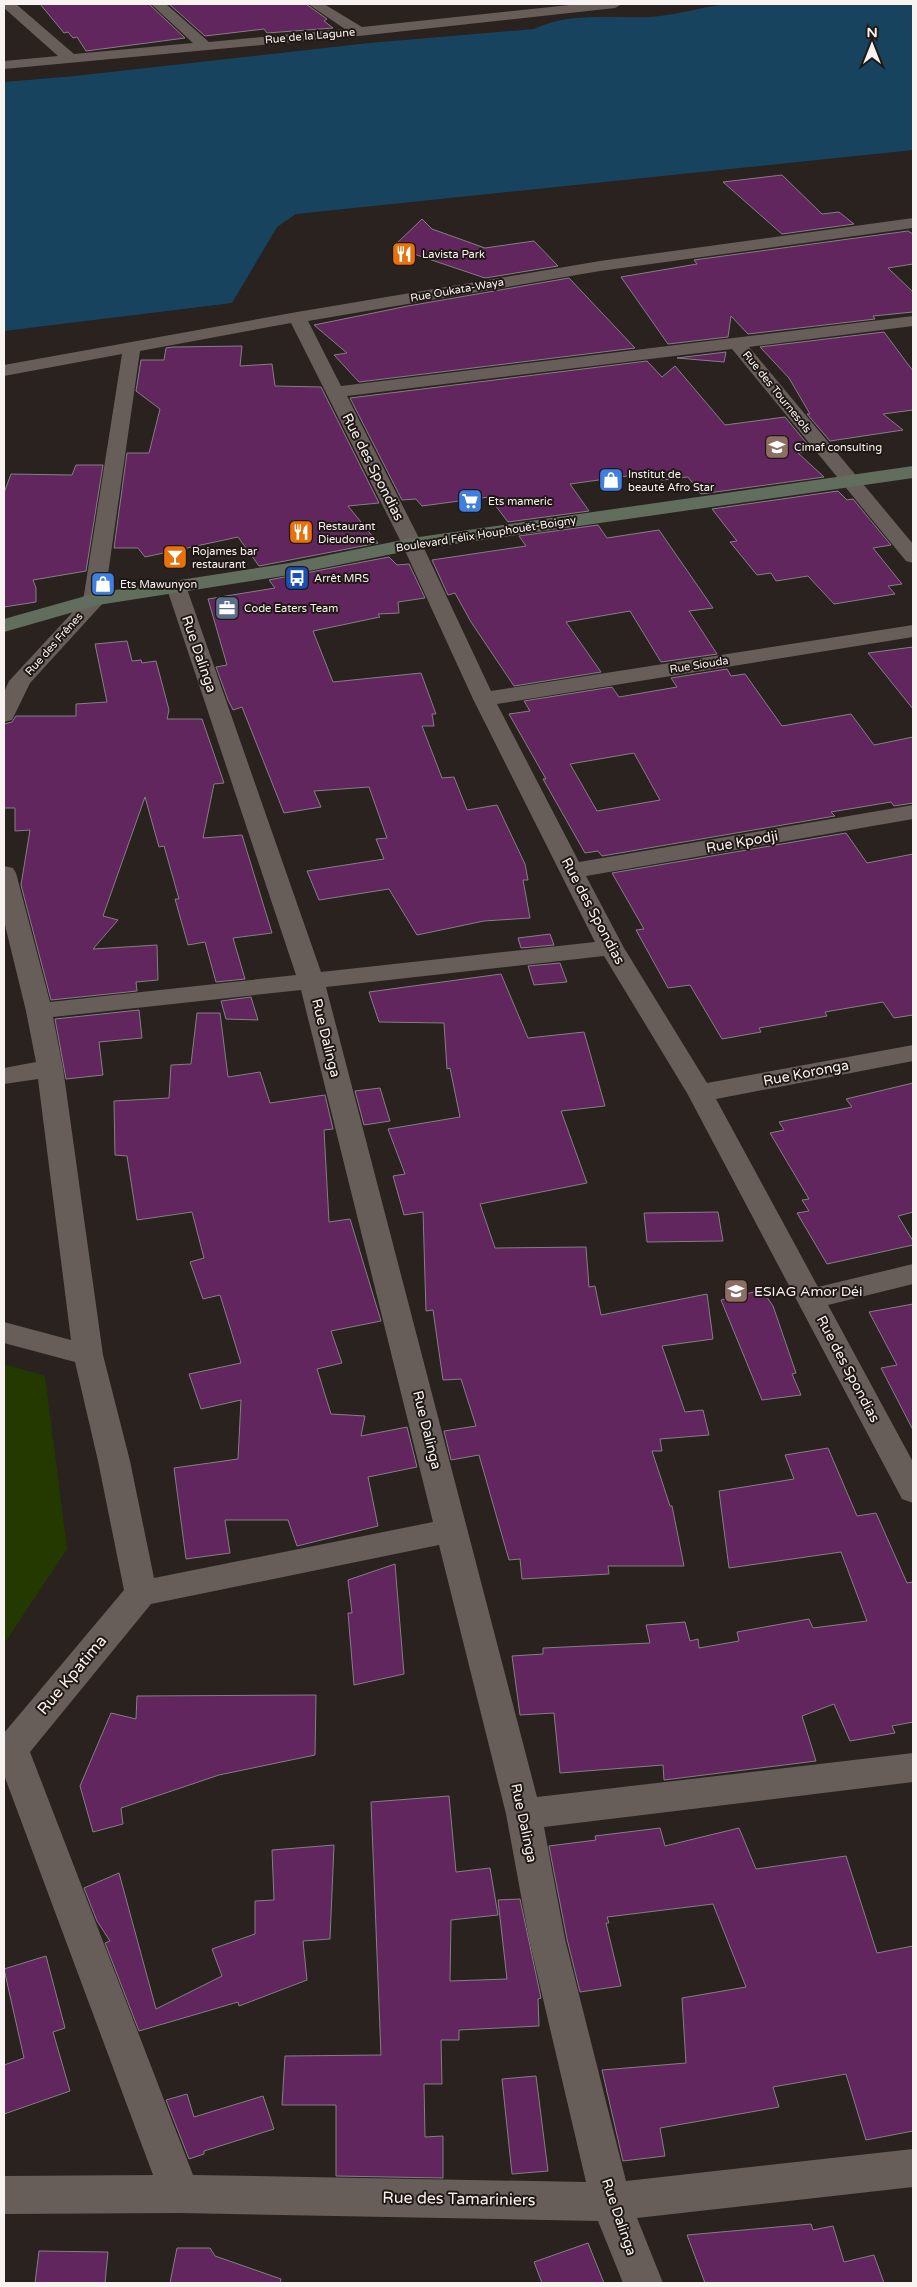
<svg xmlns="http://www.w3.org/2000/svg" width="917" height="2287" font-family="'Varela Round',sans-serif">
<rect width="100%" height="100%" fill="#29221e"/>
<path fill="#233900" d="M4 1364 45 1376 67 1549 4 1644Z"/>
<path fill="#18435f" d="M728 4H913V150L296 214 277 227 232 303 4 331V82L75 76 369 43 534 29C575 9 624 22 667 15 687 12 707 6 728 4Z"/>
<path fill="#61265d" stroke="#857e84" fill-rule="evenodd" d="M40 4H149L185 38 86 51 77 37 73 38 68 32 64 33Z
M169 4H306L327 19 324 21 333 28 267 33 264 29 205 36Z
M782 175 822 214 839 212 854 224 782 234 723 182Z
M422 219 432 229 485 248 534 241 558 266 485 278 393 247Z
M908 231 913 234V264L888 268 913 292V312L873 316 875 319 748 334 731 316 728 337 668 344 621 277 697 264 694 260Z
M569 278 635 348 359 382 334 355 347 353 314 325 408 306Z
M884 332 913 371V410L883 414 903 430 830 441 807 414H810L789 378 760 347Z
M242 346 240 366 272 364 275 386 321 387 379 503 348 506 378 543 259 566 238 537 145 557 138 548H114L127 453H149L160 409 136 391 141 360H164L166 348 173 347Z
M726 352 724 362 677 358Z
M647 361 662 377 675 366 725 425 785 417 813 451 798 453 824 477 701 494 688 477 662 480 656 472 570 484 589 511 508 522 489 497 422 506 416 499 402 500 350 398Z
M76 465H103L86 571 33 580 36 588V602L4 607V493L11 474 72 475Z
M838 491 847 500 853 499 891 545 873 548 902 584 888 586 895 594 834 604 808 576 776 581 771 573 757 575 730 542 737 541 712 509Z
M598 525 607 538 659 530 713 608 689 611 717 654 661 662 630 611 566 622 601 672 514 686 471 622 455 593 448 595 432 560 526 546 519 536Z
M389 557 397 565 409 564 425 598 398 602 399 613 378 614 380 617 313 631 333 682 421 673 436 714H432L434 726H422L442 778 454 777 467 810 497 805 525 864 528 880H523L530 918 484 921 417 935 389 889 319 900 307 871 384 859 376 839 387 838 369 787 314 791 321 807 284 813 242 707 233 710 228 700 216 667 227 665 208 599 275 588 269 580Z
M127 641 132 661 141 660 142 663 156 661 169 710 167 719H202L224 783 214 784 203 838 242 835 272 933 233 938 245 979 216 982 205 942 188 945 175 899H179L164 846 159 847 145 797 103 916 118 920 93 949 157 945 158 980 136 982 137 991 51 1000 21 885 30 830 15 831V808H4V724L12 722 16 716H76V704L107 702 95 644Z
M913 647V709L868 653Z
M727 669 731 676 745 674 782 726 851 714 874 745 913 737V803L894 806 891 802 831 812 835 816 602 856 598 851 585 853 543 779H546L509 714 530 711 524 701 612 687 619 697 677 687 671 678ZM634 753 660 800 597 811 570 764Z
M846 833 867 863 913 854V1015L894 1018 883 1002 825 1012 827 1016 759 1028 761 1032 722 1039 690 985 668 988 636 930 644 929 612 873Z
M550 934 554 945 521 948 518 938Z
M560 963 567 982 534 985 528 966Z
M501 974 528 1038 584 1032 605 1106 561 1111 587 1183 480 1204 495 1248 586 1247 589 1287 595 1286 601 1315 707 1294 713 1339 662 1346 685 1412 703 1410 709 1435 660 1439 662 1451H652L670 1506H672L684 1566H608L609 1574 522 1579 520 1559 509 1560 479 1455 451 1460 444 1431 476 1426 461 1379 443 1380 433 1310 426 1311 423 1212 404 1215 393 1176 405 1174 388 1129 460 1117 450 1068 447 1069 444 1023 379 1022 369 992Z
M251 997 258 1020 226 1019 221 1001Z
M139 1010 142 1038 99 1042 103 1075 66 1079 55 1019Z
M197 1013H220L228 1077 260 1072 270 1103 325 1095 333 1129 324 1130 329 1222 350 1219 381 1321 331 1331 342 1363 317 1369 331 1414 365 1416 361 1436 407 1427 417 1467 368 1477 378 1526 297 1546 288 1520H225L230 1553 186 1559 174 1468 238 1459 241 1400 201 1409 189 1374 241 1363 220 1295 203 1299 190 1262 204 1258 192 1212 137 1220 127 1156 115 1155 114 1101 169 1098 171 1065 191 1064Z
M913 1083V1212L898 1216 913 1241V1245L827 1264 797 1213 809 1211 802 1200 809 1199 770 1133 784 1130 779 1122 852 1107 846 1099Z
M380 1088 390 1121 364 1125 355 1091Z
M718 1212 723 1241 647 1242 644 1213Z
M762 1290 773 1306 796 1373 792 1374 801 1395 762 1400 721 1300Z
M913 1304V1430L881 1368 897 1365 869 1312Z
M828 1448 857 1516 876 1513 907 1583 913 1582V1722L892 1726 895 1733 850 1741 834 1704 802 1716 816 1761 664 1780 663 1765 560 1773 554 1713 520 1715 512 1656 543 1654V1648L650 1643 646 1625 685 1622 690 1641 698 1639 699 1648 739 1641 737 1632 809 1619 813 1628 867 1621 841 1552 729 1568 719 1491 794 1479 785 1455Z
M395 1564 404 1674 354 1685 348 1613H352L348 1580Z
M316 1695 315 1755 219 1775 121 1808 123 1824 93 1832 80 1786 111 1713 136 1719 137 1696Z
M449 1796 456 1872 490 1868 498 1915 451 1920 450 1981 507 1979 498 1900 520 1899 541 1998 538 1999 539 2026 459 2030V2040H441L442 2084H424L425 2137 443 2136V2178L336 2176V2105H282L285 2056 381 2055 371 1802Z
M660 1828 665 1846 739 1828 756 1869 846 1856 877 1953 913 1946V2131L866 2140 846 2074 773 2087 779 2107 660 2128 665 2156 623 2161 602 2070 686 2063 682 1998 746 1987 713 1904 607 1917 609 1923H606L621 1986 580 1992 567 1939 549 1846 596 1840 595 1836Z
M334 1845 330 1939 303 1941 307 1980 239 2006 238 2002 139 2031 105 1943 110 1941 97 1921 84 1888 119 1873 156 2009 222 1976 212 1949 255 1934V1901L274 1900 272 1850Z
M46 1956 65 2028 53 2032 70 2091 4 2114V2065L24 2058 4 1969Z
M536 2076 548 2171 512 2174 502 2079Z
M187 2094 194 2117 263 2096 274 2129 204 2151V2154L189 2159 166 2100Z
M811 2224 813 2230 833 2226 844 2262 874 2255 884 2283H705L687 2235Z
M588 2243 604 2283H542L534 2262Z
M177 2248H210L215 2256 281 2279 280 2283H170Z
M39 2251 108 2252 105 2283H35Z"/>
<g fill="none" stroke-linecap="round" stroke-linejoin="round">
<path fill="#675e5a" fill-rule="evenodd" d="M4 4H16L74 54 193 43 151 4H166L209 42 345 29 308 4H324L362 27 579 4H622L615 8 359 36 4 69V61L58 56 4 8Z
M913 218V228L600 271 308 321 341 386 913 316V326L749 347 913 544V563L906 561 732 349 347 396 422 544 491 691 913 625V637L497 704 579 862 913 805V819L586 876 624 948 707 1083 913 1045V1061L716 1099 818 1287 913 1264V1284L828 1305 913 1462V1503L902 1499 687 1093 604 956 326 987 537 1797 913 1753V1782L544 1827 565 1939 626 2181 913 2149V2187L637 2218 663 2283H623L598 2221 180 2213 4 2214V2176L153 2175 4 1775V1733L124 1590 98 1461 75 1362 4 1343V1322L71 1340 38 1079 4 1084V1068L36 1062 26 1011 4 921V866L13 868 16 873 50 1002 296 975 166 586 169 582 176 580 183 582 186 586 321 972 595 942 473 699 402 544 291 323 140 351 104 602 30 683 12 720 4 722V692L9 681 83 601 122 354 4 376V365L297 312 600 261ZM301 990 433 1522 154 1578 130 1461 103 1355 63 1068 53 1017ZM439 1545 506 1814 529 1939 586 2182 193 2175 30 1752 151 1604Z"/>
<path fill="#616e5e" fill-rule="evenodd" d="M913 466V478L412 550 289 575 98 605 4 632V619L96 593 289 563 412 538Z"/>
</g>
<defs>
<symbol id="restaurant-square" viewBox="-11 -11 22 22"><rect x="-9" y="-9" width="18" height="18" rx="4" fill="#e8710a" stroke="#1f1815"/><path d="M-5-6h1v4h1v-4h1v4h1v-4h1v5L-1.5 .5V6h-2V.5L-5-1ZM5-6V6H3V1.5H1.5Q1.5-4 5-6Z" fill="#fff"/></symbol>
<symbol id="school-square" viewBox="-11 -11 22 22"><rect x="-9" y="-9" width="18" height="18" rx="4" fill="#8d6e63" stroke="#1f1815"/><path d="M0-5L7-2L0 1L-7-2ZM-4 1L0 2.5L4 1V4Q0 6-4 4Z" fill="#fff"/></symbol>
<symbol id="shop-square" viewBox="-11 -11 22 22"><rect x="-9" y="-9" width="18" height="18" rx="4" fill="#3f7fe0" stroke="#1f1815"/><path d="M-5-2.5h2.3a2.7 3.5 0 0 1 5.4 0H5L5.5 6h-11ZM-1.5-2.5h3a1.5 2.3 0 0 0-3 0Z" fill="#fff"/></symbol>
<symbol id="supermarket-square" viewBox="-11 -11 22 22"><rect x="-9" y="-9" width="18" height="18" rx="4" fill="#3f7fe0" stroke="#1f1815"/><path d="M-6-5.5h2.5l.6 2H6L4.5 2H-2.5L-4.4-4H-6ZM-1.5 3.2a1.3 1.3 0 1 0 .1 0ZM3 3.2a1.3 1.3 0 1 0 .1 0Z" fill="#fff"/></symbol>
<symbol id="bar-square" viewBox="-11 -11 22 22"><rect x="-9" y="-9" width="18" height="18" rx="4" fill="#e8710a" stroke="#1f1815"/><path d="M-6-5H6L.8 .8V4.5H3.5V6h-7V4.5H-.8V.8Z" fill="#fff"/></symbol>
<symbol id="bus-square" viewBox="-11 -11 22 22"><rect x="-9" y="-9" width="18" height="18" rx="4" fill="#1a4fb4" stroke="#1f1815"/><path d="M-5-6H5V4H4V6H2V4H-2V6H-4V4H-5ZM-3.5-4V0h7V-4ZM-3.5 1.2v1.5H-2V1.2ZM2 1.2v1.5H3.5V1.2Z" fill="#fff"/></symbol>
<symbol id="office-square" viewBox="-11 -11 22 22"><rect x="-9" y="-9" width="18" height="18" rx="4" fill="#5c6f8a" stroke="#1f1815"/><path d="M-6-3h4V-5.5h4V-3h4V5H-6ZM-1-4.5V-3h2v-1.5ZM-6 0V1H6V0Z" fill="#fff"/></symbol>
<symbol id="university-square" viewBox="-11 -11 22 22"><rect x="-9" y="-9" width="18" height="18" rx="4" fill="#8d6e63" stroke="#1f1815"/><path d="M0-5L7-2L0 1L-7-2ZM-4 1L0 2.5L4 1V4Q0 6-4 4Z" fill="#fff"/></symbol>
</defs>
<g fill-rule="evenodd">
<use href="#restaurant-square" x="390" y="240" width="28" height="28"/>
<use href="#school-square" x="763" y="433" width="28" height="28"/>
<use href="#shop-square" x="597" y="466" width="28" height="28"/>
<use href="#supermarket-square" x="456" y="487" width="28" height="28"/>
<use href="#restaurant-square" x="287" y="518" width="28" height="28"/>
<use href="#bar-square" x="161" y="543" width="28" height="28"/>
<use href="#bus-square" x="283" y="564" width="28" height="28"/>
<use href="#shop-square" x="89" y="570" width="28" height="28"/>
<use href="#office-square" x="213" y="594" width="28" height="28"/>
<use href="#university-square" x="722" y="1277" width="28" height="28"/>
</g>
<g text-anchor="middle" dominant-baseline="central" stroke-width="4" stroke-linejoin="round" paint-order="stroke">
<g font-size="11" fill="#f8f3f0" stroke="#1f1815">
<text transform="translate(310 36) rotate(-5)">Rue de la Lagune</text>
<text transform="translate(457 290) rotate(-10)">Rue Oukata-Waya</text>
<text transform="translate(777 392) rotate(51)">Rue des Tournesols</text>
<text transform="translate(486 534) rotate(-9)">Boulevard Félix Houphouët-Boigny</text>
<text transform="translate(54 644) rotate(-48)">Rue des Frênes</text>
<text transform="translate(699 665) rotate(-9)">Rue Siouda</text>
</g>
<g font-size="11" fill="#f8f3f0" stroke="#1f1815" text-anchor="start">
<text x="422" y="254">Lavista Park</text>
<text x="794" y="447">Cimaf consulting</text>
<text x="628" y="474">Institut de<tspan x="628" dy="13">beauté Afro Star</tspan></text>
<text x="488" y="501">Ets mameric</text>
<text x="318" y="526">Restaurant<tspan x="318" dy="13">Dieudonne</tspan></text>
<text x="192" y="551">Rojames bar<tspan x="192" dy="13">restaurant</tspan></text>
<text x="314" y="578">Arrêt MRS</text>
<text x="120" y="584">Ets Mawunyon</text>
<text x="244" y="608">Code Eaters Team</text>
</g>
<g font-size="14" fill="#f8f3f0" stroke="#1f1815">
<text transform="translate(373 467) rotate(63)">Rue des Spondias</text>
<text transform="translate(199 654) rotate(71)">Rue Dalinga</text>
<text transform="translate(742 842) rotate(-10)">Rue Kpodji</text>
<text transform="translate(593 911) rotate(62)">Rue des Spondias</text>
<text transform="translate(326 1038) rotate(76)">Rue Dalinga</text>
<text transform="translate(806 1073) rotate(-11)">Rue Koronga</text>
<text transform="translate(848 1369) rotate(62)">Rue des Spondias</text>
<text transform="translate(427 1430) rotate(76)">Rue Dalinga</text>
<text transform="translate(524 1823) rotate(78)">Rue Dalinga</text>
<text transform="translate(619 2217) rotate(71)">Rue Dalinga</text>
</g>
<g font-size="14" fill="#f8f3f0" stroke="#1f1815" text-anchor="start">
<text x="754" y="1291">ESIAG Amor Déi</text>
</g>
<g font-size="16" fill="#f8f3f0" stroke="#1f1815">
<text transform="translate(72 1675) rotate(-50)">Rue Kpatima</text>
<text transform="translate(459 2199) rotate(1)">Rue des Tamariniers</text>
</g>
</g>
<rect width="917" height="2287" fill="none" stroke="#f8f3f0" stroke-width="10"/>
<g transform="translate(872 45)" stroke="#1f1815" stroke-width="4" paint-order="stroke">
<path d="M0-4L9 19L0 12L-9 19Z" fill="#f8f3f0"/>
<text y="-8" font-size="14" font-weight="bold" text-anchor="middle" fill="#f8f3f0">N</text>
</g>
</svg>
